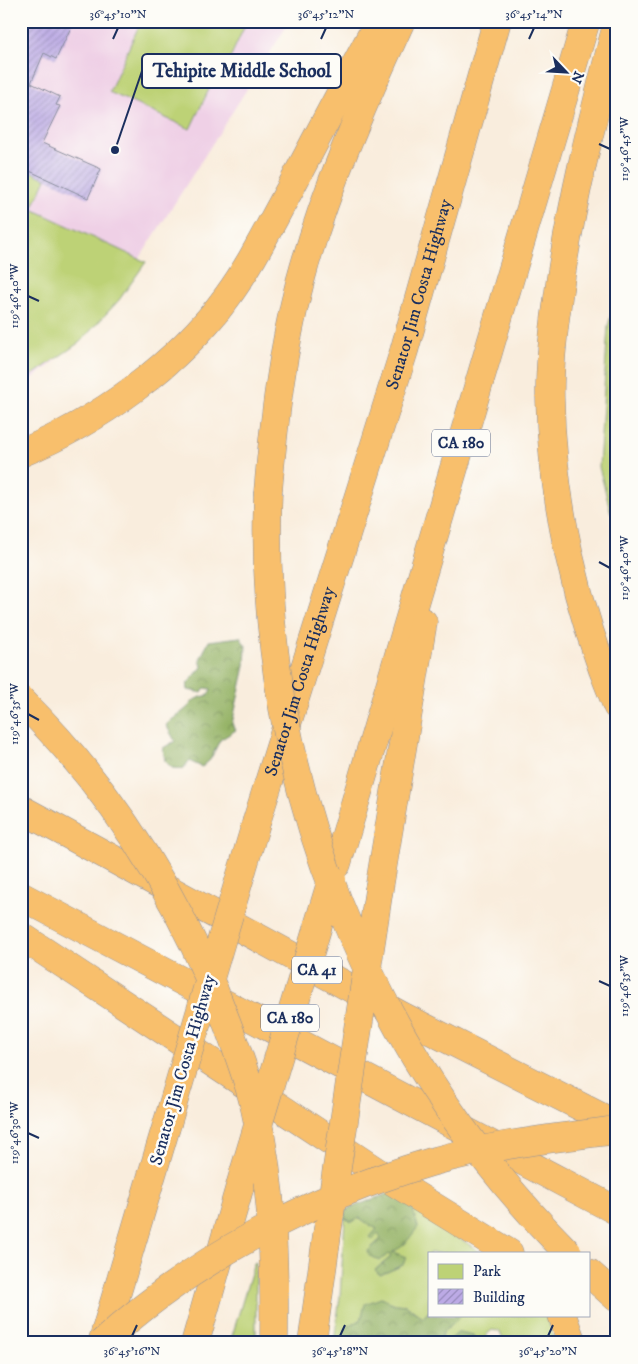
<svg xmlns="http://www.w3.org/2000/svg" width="638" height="1364" font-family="'IM FELL DW Pica',serif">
<defs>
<pattern id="forest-crowns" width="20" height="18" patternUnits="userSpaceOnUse" patternTransform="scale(1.25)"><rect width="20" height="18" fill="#96b467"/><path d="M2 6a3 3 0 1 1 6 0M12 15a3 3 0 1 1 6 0" fill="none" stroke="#7a9358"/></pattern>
<pattern id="building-hatch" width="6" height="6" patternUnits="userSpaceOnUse" patternTransform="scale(1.25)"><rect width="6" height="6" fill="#bcaae5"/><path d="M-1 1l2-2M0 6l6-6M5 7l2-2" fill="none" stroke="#988bbd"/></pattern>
</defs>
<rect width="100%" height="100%" fill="#fdfcf7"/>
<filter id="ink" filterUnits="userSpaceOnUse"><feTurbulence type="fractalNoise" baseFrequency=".02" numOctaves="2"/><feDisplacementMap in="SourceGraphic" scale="10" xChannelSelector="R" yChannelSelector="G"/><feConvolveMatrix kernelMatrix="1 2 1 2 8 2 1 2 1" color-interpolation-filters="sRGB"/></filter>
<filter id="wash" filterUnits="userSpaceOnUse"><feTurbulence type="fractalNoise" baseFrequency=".0096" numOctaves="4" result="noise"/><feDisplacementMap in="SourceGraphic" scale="20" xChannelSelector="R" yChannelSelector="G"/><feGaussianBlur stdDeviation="1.12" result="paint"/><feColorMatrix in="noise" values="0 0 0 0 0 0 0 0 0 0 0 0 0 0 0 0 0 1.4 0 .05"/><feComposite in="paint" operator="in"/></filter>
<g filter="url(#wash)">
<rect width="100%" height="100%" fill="#f9eddd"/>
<path fill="#efd0e6" d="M21 21H290L126 280 81 336 52 364 21 387Z"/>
<path fill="#bdd276" stroke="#6c806a" d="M141 21H247L219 82 214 79 190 129 109 92Z
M21 167 46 179 32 209 146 262 119 300 80 342 21 383Z
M617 294V515L611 513 599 467 608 326Z
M412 1207 482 1253H429V1311L423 1318 406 1305 395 1304 381 1298 361 1320 347 1326 341 1336 345 1343H334L340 1296 345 1218 352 1222 358 1218 377 1229 381 1239 368 1251 388 1254 391 1257 375 1270 380 1275 403 1265 393 1252Z
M256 1262V1343H230L254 1263Z
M461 1315H546L556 1343H501L503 1338 499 1331 492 1330 486 1335 487 1343H476L473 1335 459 1332 446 1343H440L443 1332Z"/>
<path fill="url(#forest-crowns)" stroke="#587262" d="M240 637 246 646 245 666 232 724 236 730 220 740 210 760 202 767 189 761 183 769 172 768 165 761 163 748 175 741 166 725C171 719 177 717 182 712 197 701 187 700 209 695L211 689 205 688 202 693 188 690 187 684 202 667 200 659 209 641Z
M389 1193 412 1207 418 1227 404 1245 393 1252 406 1257 403 1265 380 1275 375 1270 391 1257 388 1254 381 1260 369 1256 368 1251 381 1239 378 1233 373 1240 370 1237 377 1229 359 1218 352 1222 345 1218V1210Z
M381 1298 395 1304 405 1305 423 1318 429 1311V1315L461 1316 443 1332 440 1343H345L341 1336 347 1326 361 1320 365 1304Z
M459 1332 473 1335 476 1343H446Z"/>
<g id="blocks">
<path fill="url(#building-hatch)" d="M21 21H74L56 59 44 53 31 83 60 97 56 105 60 106 42 143 101 169 88 198 21 167Z"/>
</g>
</g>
<g filter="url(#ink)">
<use href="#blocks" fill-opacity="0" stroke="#8a8e9e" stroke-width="1"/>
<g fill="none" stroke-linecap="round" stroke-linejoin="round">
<defs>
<g id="highway">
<path d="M617 24C593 117 569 210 557 305 553 335 549 367 550 399 552 503 577 610 617 706"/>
<path d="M21 453C98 422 178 364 227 297 252 263 270 225 290 189 319 133 349 77 379 21"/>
<path d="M268 492C274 421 282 351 300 282 324 192 362 106 401 21"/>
<path d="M21 809 404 1017 617 1125"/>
<path id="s1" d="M257 820 404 351 497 21"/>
<path d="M337 864 586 21"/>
<path d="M379 889 423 622"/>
<path d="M21 896 617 1211"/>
<path d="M21 936 376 1171 509 1253"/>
<path d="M589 1273 617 1298"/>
<path d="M562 1315 572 1343"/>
<path d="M102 1343 167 1124"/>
<path d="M195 1343 244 1172"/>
<path d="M312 1343 329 1220"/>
</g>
</defs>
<use href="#highway" stroke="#8a8e9e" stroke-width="29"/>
<use href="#highway" stroke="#f8bf6c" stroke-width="28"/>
<defs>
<path id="highway-bridge" d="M268 492C257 776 368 1051 568 1253
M21 700C114 792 183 903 228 1026 238 1053 249 1081 255 1109 273 1186 275 1264 274 1343
M167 1124 257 820
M244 1172 332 879
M330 1214 379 889
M102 1343C193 1259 312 1197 431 1162 491 1145 554 1138 617 1130"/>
</defs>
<use href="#highway-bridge" stroke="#8a8e9e" stroke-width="29" stroke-linecap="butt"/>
<use href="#highway-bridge" stroke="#f8bf6c" stroke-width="28"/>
</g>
</g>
<path fill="none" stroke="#1b2f5e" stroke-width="2" d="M113 39 118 28M321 39 326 28M529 39 534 28M599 144 610 149M28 296 39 301M599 562 610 568M28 714 39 720M599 981 610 986M28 1133 39 1138M132 1336 137 1325M340 1336 345 1325M548 1336 553 1325"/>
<g text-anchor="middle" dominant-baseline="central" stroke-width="5" stroke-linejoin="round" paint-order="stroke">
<g fill="#fdfcf7" stroke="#5f6c8c" stroke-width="1">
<rect x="432" y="429.5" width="58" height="27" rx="4"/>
<rect x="292" y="956.5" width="50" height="27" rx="4"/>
<rect x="261" y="1004.5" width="58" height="27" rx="4"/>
</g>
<g font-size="16" font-weight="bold" fill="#1b2f5e">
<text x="461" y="443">CA 180</text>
<text x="317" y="970">CA 41</text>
<text x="290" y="1018">CA 180</text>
</g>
<g font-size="18" fill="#1b2f5e" stroke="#fdfcf7">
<text stroke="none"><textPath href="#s1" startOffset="550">Senator Jim Costa Highway</textPath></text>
<text stroke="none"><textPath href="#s1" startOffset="145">Senator Jim Costa Highway</textPath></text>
<text transform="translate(183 1070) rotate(-74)">Senator Jim Costa Highway</text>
</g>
</g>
<path fill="none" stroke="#1b2f5e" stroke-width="2" d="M115 150L142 71"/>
<circle fill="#1b2f5e" stroke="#fdfcf7" stroke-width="2" cx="115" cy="150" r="5"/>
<rect fill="#fdfcf7" stroke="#1b2f5e" stroke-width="2" x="142" y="54" width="199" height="34" rx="5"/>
<g font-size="19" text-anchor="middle" font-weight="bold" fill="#1b2f5e">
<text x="242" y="77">Tehipite Middle School</text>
</g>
<rect width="638" height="1364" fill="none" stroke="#fdfcf7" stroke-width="55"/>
<rect x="428" y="1252" width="162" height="65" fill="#fdfcf7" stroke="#a3aaba"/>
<rect x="438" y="1264" width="25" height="15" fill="#bdd276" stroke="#a3aaba"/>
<text x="473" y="1276" font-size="15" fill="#1b2f5e">Park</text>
<rect x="438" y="1289" width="25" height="15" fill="url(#building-hatch)" stroke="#a3aaba"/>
<text x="473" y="1302" font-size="15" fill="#1b2f5e">Building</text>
<g transform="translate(566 72) rotate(115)" stroke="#fdfcf7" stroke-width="4" paint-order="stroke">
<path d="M0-4L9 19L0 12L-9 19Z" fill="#1b2f5e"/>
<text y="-8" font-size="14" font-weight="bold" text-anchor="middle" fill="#1b2f5e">N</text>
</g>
<rect x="28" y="28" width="582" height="1308" fill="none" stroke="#1b2f5e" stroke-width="2"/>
<g font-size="12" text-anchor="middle" fill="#1b2f5e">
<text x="118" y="18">36°45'10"N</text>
<text x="326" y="18">36°45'12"N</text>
<text x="534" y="18">36°45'14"N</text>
<text transform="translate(624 149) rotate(-90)" y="4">119°46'45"W</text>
<text transform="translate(14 296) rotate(-90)" y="4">119°46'40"W</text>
<text transform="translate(624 568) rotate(-90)" y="4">119°46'40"W</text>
<text transform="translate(14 714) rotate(-90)" y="4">119°46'35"W</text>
<text transform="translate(624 986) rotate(-90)" y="4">119°46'35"W</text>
<text transform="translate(14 1133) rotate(-90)" y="4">119°46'30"W</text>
<text x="132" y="1355">36°45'16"N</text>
<text x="340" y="1355">36°45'18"N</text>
<text x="548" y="1355">36°45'20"N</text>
</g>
</svg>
